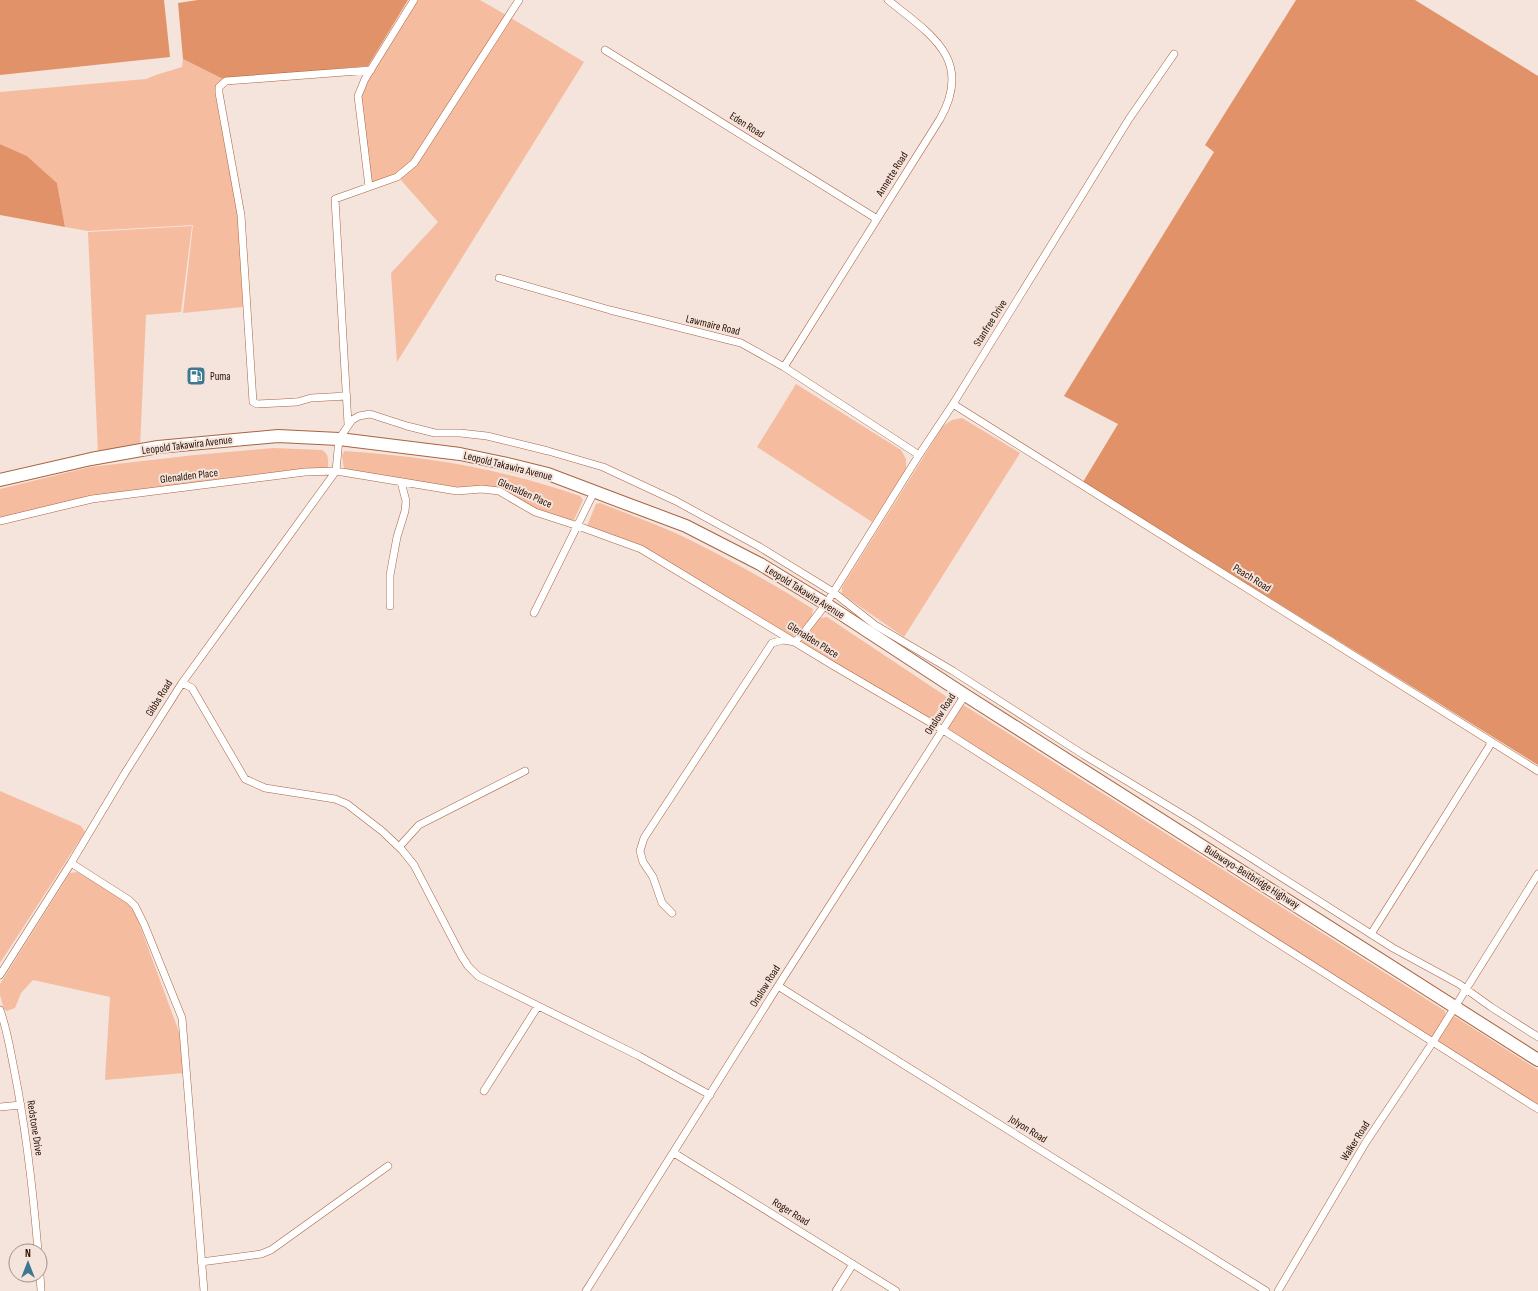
<svg xmlns="http://www.w3.org/2000/svg" width="1538" height="1291" font-family="'Sofia Sans Condensed',sans-serif">
<rect width="100%" height="100%" fill="#f4e4dc"/>
<path fill="#f6bc9f" d="M418 0H480L506 15 411 161 395 175 371 183 361 96 368 80Z
M511 18 584 62 397 362 391 273 438 222 400 179Z
M183 59 223 79 216 86 215 94 238 216 243 307 183 313 193 225 88 231 65 227 57 183 27 156 0 144V92L146 79 156 75 182 67Z
M192 226 181 312 146 315 140 447 98 453 88 232Z
M796 384 901 450 906 459V469L872 522 757 447Z
M962 418 1020 453 904 637 842 594V587L943 426 952 420Z
M273 448 322 450C329 454 328 459 328 467L325 470 92 497 0 519V489L90 467 195 455Z
M344 451C425 456 503 469 580 496L583 500 573 522 535 510 511 496 344 469 342 456Z
M600 503C630 515 662 526 690 540 733 561 773 584 813 609 812 623 803 631 791 637L643 548 587 526 596 504Z
M827 617 947 697 948 706 938 723 923 716 800 642 820 618Z
M962 704 1445 1011 1446 1017 1432 1039 946 729Z
M0 791 81 826 85 832 0 963Z
M77 872 112 891 128 903 136 915 179 1032 184 1073 105 1080 110 997 33 980 21 993 15 1008 7 1011 4 1009 0 995V984L70 873Z
M1454 1016 1538 1070V1106L1439 1043V1039Z"/>
<path fill="#e29269" d="M0 0H164L170 57 0 75Z
M198 0H408L368 66 223 79 183 59 178 3Z
M1296 0H1415L1538 76V765L1083 482 1118 424 1064 396 1214 152 1205 145Z
M0 144 27 156 57 183 65 227 0 215Z"/>
<g fill="none" stroke-linecap="round" stroke-linejoin="round">
<defs>
<path id="street" d="M605 50 877 219
M369 187 358 96 365 79 414 0
M499 278 610 310 741 343 784 367 919 455
M784 367 940 119C974 59 930 34 888 0
M347 396 311 398 297 402 257 404 253 402 241 215 219 93V87L226 81 371 70
M953 404 1538 771
M348 424 335 199 397 177 414 163 519 0
M0 521 92 499 305 472 336 471 457 491 482 489 499 491 535 512 578 526 641 549 834 666 943 730 1538 1109
M390 606V575L397 537 405 511 406 501 401 482
M534 613 594 492
M182 683 192 688 245 779 265 788 335 799 347 804 382 831 402 850 414 865 461 955 468 966 478 976 639 1056 710 1095
M399 847 419 825 525 771
M71 863 129 900 135 906 144 924 182 1018 204 1291
M672 913 662 903 653 877 643 862 640 851 644 838 772 643 783 640 795 642 805 631 826 604 919 455 953 404 1129 119 1174 54
M1371 934 1492 742
M0 975 71 863 125 773 182 683 336 471 339 439 352 420 359 416 370 414 407 426 435 433H460L487 436 548 451 603 467 676 501 758 546 833 592 875 625 953 671 1084 755 1193 821 1393 948 1459 984 1491 1007 1538 1037
M778 986 1266 1291
M0 1010C7 1029 10 1049 14 1069 26 1129 33 1190 38 1251
M484 1091 538 1006
M0 1107 21 1105
M674 1153 896 1291
M201 1262 261 1254 271 1250 388 1166
M40 1275 41 1291
M586 1291 778 986 965 695
M836 1291 853 1264
M1278 1291 1366 1142 1433 1042 1538 874"/>
<path id="highway" d="M0 480 91 459 158 447 278 436 339 439 460 454 503 463 548 474 630 505 686 526 760 564 826 604 965 695 1538 1060"/>
</defs>
<use href="#street" stroke="#aa643f" stroke-width="8"/>
<use href="#highway" stroke="#aa643f" stroke-width="14"/>
<use href="#street" stroke="#fff" stroke-width="7"/>
<use href="#highway" stroke="#fff" stroke-width="12"/>
</g>
<defs>
<symbol id="fuel-square" viewBox="-11 -11 22 22"><rect x="-9" y="-9" width="18" height="18" rx="4" fill="#3d7790" stroke="#f4e4dc"/><path d="M-5.5-6h7V0h2V4h1.3V-2.5L3-4.5l.8-.8L6-3V5H2.5V1h-1V6h-7ZM-4.2-4.7v3.2H.2V-4.7Z" fill="#fff"/></symbol>
</defs>
<g fill-rule="evenodd">
<use href="#fuel-square" x="185" y="365" width="22" height="22"/>
</g>
<g text-anchor="middle" dominant-baseline="central" stroke-width="4" stroke-linejoin="round" paint-order="stroke">
<g font-size="11" fill="#290e01" stroke="#f4e4dc">
<text transform="translate(747 125) rotate(32)">Eden Road</text>
<text transform="translate(892 174) rotate(-58)">Annette Road</text>
<text transform="translate(990 323) rotate(-58)">Stanfree Drive</text>
<text transform="translate(713 325) rotate(14)">Lawmaire Road</text>
<text transform="translate(187 445) rotate(-7)">Leopold Takawira Avenue</text>
<text transform="translate(508 466) rotate(14)">Leopold Takawira Avenue</text>
<text transform="translate(189 476) rotate(-7)">Glenalden Place</text>
<text transform="translate(525 493) rotate(24)">Glenalden Place</text>
<text transform="translate(1252 578) rotate(32)">Peach Road</text>
<text transform="translate(805 592) rotate(32)">Leopold Takawira Avenue</text>
<text transform="translate(813 640) rotate(32)">Glenalden Place</text>
<text transform="translate(159 698) rotate(-58)">Gibbs Road</text>
<text transform="translate(940 714) rotate(-57)">Onslow Road</text>
<text transform="translate(1252 877) rotate(32)">Bulawayo-Beitbridge Highway</text>
<text transform="translate(765 986) rotate(-58)">Onslow Road</text>
<text transform="translate(35 1128) rotate(81)">Redstone Drive</text>
<text transform="translate(1028 1129) rotate(32)">Jolyon Road</text>
<text transform="translate(1355 1141) rotate(-58)">Walker Road</text>
<text transform="translate(791 1212) rotate(32)">Roger Road</text>
</g>
<g font-size="11" fill="#290e01" stroke="#f4e4dc" text-anchor="start">
<text x="210" y="376">Puma</text>
</g>
</g>
<g transform="translate(28 1263)"><circle r="19" fill="#f4e4dc" stroke="#a38e84"/>
<path d="M0-3L7 15L0 10L-7 15Z" fill="#3d7790"/>
<text y="-6" font-size="11" font-weight="bold" text-anchor="middle" fill="#290e01">N</text>
</g>
</svg>
